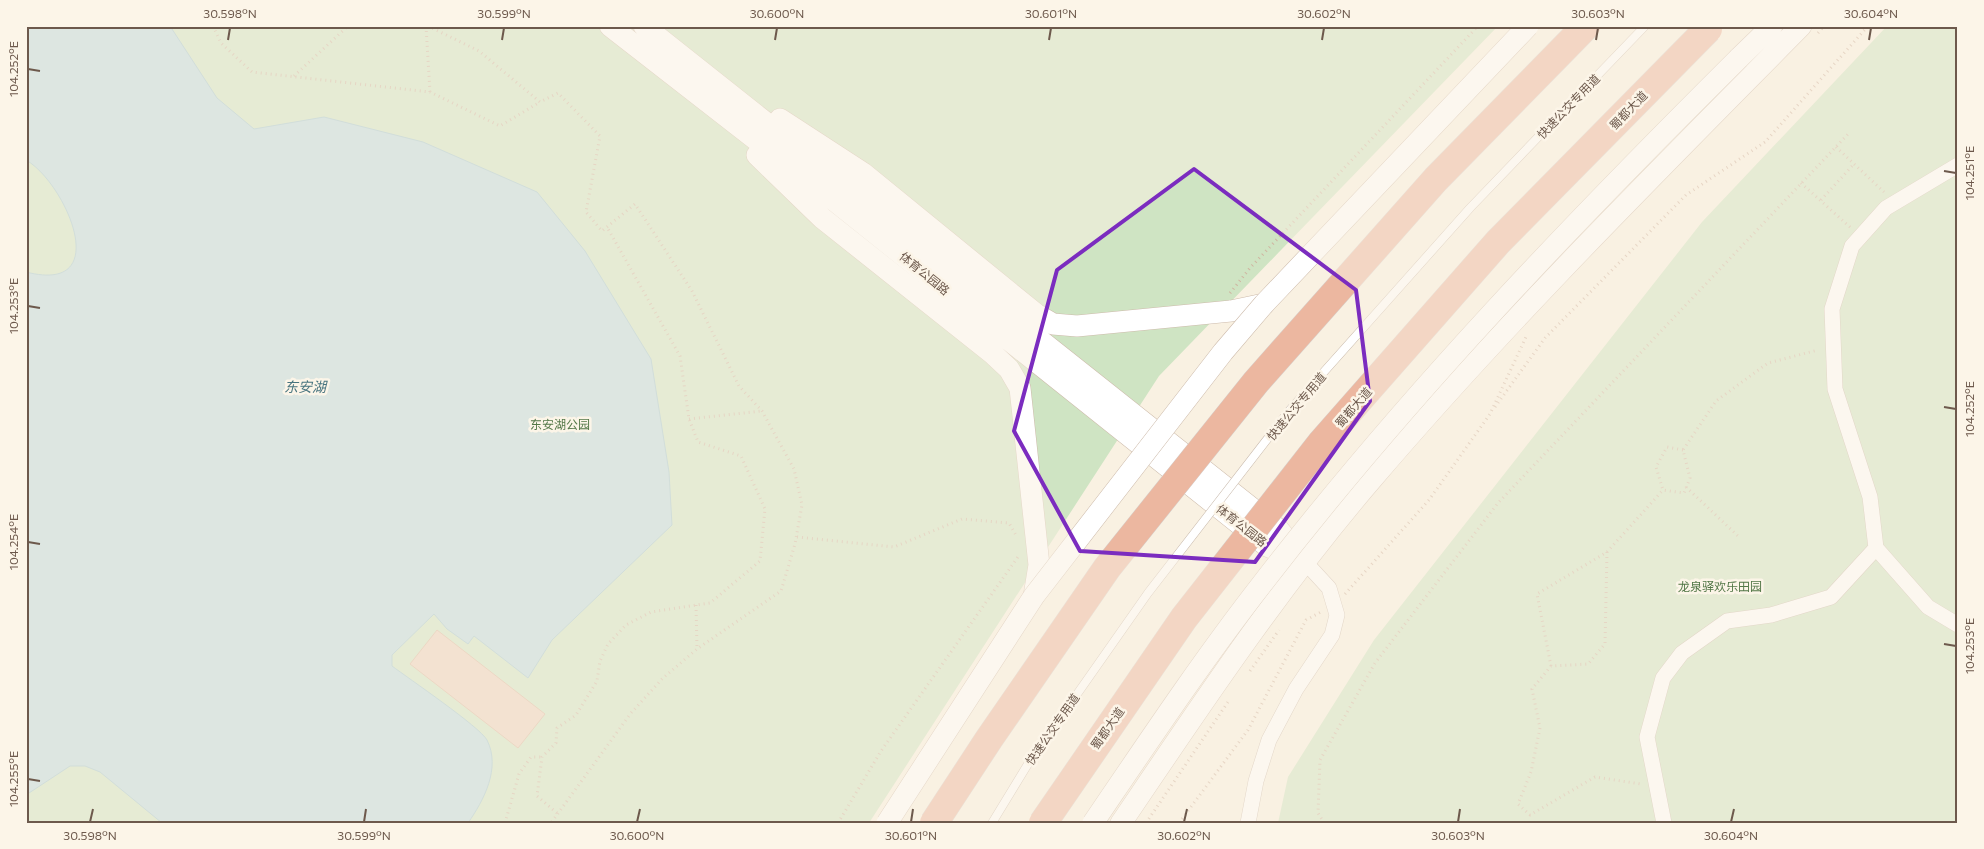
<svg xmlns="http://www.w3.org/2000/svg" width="1984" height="849" font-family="Commissioner,'Noto Sans SC',sans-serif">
<rect width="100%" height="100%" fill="#f9f1e2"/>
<path fill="#cfe4c3" d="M26 26H1498L1159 376 869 823H26Z
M1887 26H1958V823H1278L1288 777 1374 640 1702 222Z"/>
<path fill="#bad9e0" stroke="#a1c7d0" d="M26 26H170L217 98 254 129 324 117 423 142 537 192 585 251 651 359 669 472 672 525 552 640 528 678 474 636 468 644 447 629 434 614 392 655V666C408 678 480 727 487 740 501 768 484 800 468 823H162L100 772 85 766H70L26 795V272C116 295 65 182 26 160Z"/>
<path fill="#ebd1bd" stroke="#dbb9a0" d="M437 630 545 714 518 748 410 664Z"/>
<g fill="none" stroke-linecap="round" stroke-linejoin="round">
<defs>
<path id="street" d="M1958 165 1886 208 1852 246 1832 309 1835 389 1870 497 1876 548 1928 607 1958 625
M1248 823 1256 781 1269 740 1296 689 1332 635 1337 615 1329 588 1305 562
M1664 823 1647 737 1663 678 1682 653 1727 621 1771 615 1831 597 1876 548"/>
<path id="secondary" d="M610 26 836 202 1267 546 1301 560
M644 26 1278 529 1304 560
M1739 58 1772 26
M780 119 863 173 1036 314 1053 324 1077 326 1231 311 1264 304
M757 155 822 218 993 354 1009 369 1020 388 1039 565 1034 596
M1121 823C1201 705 1280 586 1373 478 1508 320 1655 174 1801 26"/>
</defs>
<use href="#street" stroke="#c8b9ab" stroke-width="16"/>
<use href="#secondary" stroke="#cdbbab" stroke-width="22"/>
<path stroke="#cfb5a1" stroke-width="3" stroke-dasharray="1 4" stroke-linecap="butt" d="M213 26 221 43 252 72 430 92 500 126 540 102
M426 26 430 92
M428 26 479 51 540 102 558 93 600 136 586 212 602 231 635 204 692 291 739 386 762 411 794 469 802 505 795 544 781 591 697 649 663 678 631 713 551 823
M1818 33 1824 26
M294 76 348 26
M1836 147 1884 192
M1801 183 1851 228
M1821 200 1854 164
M1230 293 1250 268 1478 26
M1495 407 1545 338 1686 195 1765 142 1868 26
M689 419 762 411
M1683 450 1667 447 1656 467 1663 490 1684 493 1690 478 1683 450 1716 401 1768 363 1818 350
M1686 487 1738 536
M797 537 894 547 962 519 1009 523 1017 537
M1607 552 1605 644 1588 664 1551 666 1532 689 1540 728 1531 772 1518 804 1530 815 1595 777 1641 784
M1345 594 1429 500 1490 414 1526 337
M696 605 697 649
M1551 666 1537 594 1607 552 1663 490
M1250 671 1279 630
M557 813 537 796 542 757 556 743 557 728 576 715 597 681 600 661 608 644 626 625 651 612 710 603 760 561 765 509 741 456 698 442 689 419 680 356 607 227
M505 823 519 774 531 757H542
M838 823 881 751 1020 554
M1146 823 1230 699
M1179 823 1248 730 1306 620 1321 612
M1324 823 1318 813 1320 760 1375 663 1498 503 1850 132"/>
<use href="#street" stroke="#fff" stroke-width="15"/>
<use href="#secondary" stroke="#fff" stroke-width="21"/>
<defs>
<path id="lane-bridge" d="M992 823 1028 764 1148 593 1289 411 1470 208 1645 26"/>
<path id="secondary-bridge" d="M887 823 1034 596 1223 352 1264 304 1528 26
M1093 823C1148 742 1202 661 1262 584 1407 396 1571 225 1739 58"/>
<path id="highway-bridge" d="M934 823 989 739 1107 568 1256 382 1436 179 1586 26
M1043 823 1184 618 1322 442 1498 242 1708 29"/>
</defs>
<use href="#lane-bridge" stroke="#c8b9ab" stroke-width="9" stroke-linecap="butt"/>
<use href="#secondary-bridge" stroke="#cdbbab" stroke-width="22" stroke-linecap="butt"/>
<use href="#highway-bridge" stroke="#d6d1cd" stroke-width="29" stroke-linecap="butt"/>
<use href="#lane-bridge" stroke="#fff" stroke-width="8"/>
<use href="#secondary-bridge" stroke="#fff" stroke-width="21"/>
<use href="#highway-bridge" stroke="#ecb7a0" stroke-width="28"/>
</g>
<path d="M0 0H1984V849H0ZM1194 169 1356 290 1370 401 1255 562 1080 551 1014 431 1057 270Z" fill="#f9f1e2" fill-opacity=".55" fill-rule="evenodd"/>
<path fill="none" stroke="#7b2cbf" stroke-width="4" stroke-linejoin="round" d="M1194 169 1356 290 1370 401 1255 562 1080 551 1014 431 1057 270Z"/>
<path fill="none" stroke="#6d594c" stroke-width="2" d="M228 40 230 28M502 40 504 28M775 40 777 28M1049 40 1051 28M1322 40 1324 28M1596 40 1598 28M1869 40 1871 28M28 69 40 71M1944 171 1956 173M28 306 40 308M1944 407 1956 409M28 542 40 544M1944 644 1956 646M28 779 40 781M90 822 93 809M364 822 366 809M637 822 640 809M911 822 913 809M1184 822 1187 809M1458 822 1460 809M1731 822 1734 809"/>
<g text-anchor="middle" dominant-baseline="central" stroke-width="5" stroke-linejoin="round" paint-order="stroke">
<g font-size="12" fill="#6d594c" stroke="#fcf5e8">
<text transform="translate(1568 106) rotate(-46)">快速公交专用道</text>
<text transform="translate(1628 110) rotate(-46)">蜀都大道</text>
<text transform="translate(925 273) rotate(39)">体育公园路</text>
<text transform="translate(1296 406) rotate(-50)">快速公交专用道</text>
<text transform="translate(1353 407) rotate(-49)">蜀都大道</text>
<text transform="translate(1242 525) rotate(38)">体育公园路</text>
<text transform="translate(1107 728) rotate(-55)">蜀都大道</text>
<text transform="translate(1052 729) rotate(-55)">快速公交专用道</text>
</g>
<g font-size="12" fill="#547848" stroke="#fcf5e8">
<text x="560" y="424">东安湖公园</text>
<text x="1720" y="586">龙泉驿欢乐田园</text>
</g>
<g font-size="14" font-style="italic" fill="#48747f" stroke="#fcf5e8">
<text x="305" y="386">东安湖</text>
</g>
</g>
<rect width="1984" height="849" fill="none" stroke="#fcf5e8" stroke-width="55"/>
<rect x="28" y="28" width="1928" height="794" fill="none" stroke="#6d594c" stroke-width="2"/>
<g font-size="12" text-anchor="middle" fill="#6d594c">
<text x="230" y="18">30.598°N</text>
<text x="504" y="18">30.599°N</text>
<text x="777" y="18">30.600°N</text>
<text x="1051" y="18">30.601°N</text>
<text x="1324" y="18">30.602°N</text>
<text x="1598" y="18">30.603°N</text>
<text x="1871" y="18">30.604°N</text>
<text transform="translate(14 69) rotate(-90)" y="4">104.252°E</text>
<text transform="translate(1970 173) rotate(-90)" y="4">104.251°E</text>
<text transform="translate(14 306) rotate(-90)" y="4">104.253°E</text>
<text transform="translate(1970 409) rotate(-90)" y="4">104.252°E</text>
<text transform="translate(14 542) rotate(-90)" y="4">104.254°E</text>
<text transform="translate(1970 646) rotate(-90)" y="4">104.253°E</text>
<text transform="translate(14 779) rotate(-90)" y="4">104.255°E</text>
<text x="90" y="840">30.598°N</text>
<text x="364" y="840">30.599°N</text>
<text x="637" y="840">30.600°N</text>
<text x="911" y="840">30.601°N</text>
<text x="1184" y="840">30.602°N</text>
<text x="1458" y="840">30.603°N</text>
<text x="1731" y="840">30.604°N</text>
</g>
</svg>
